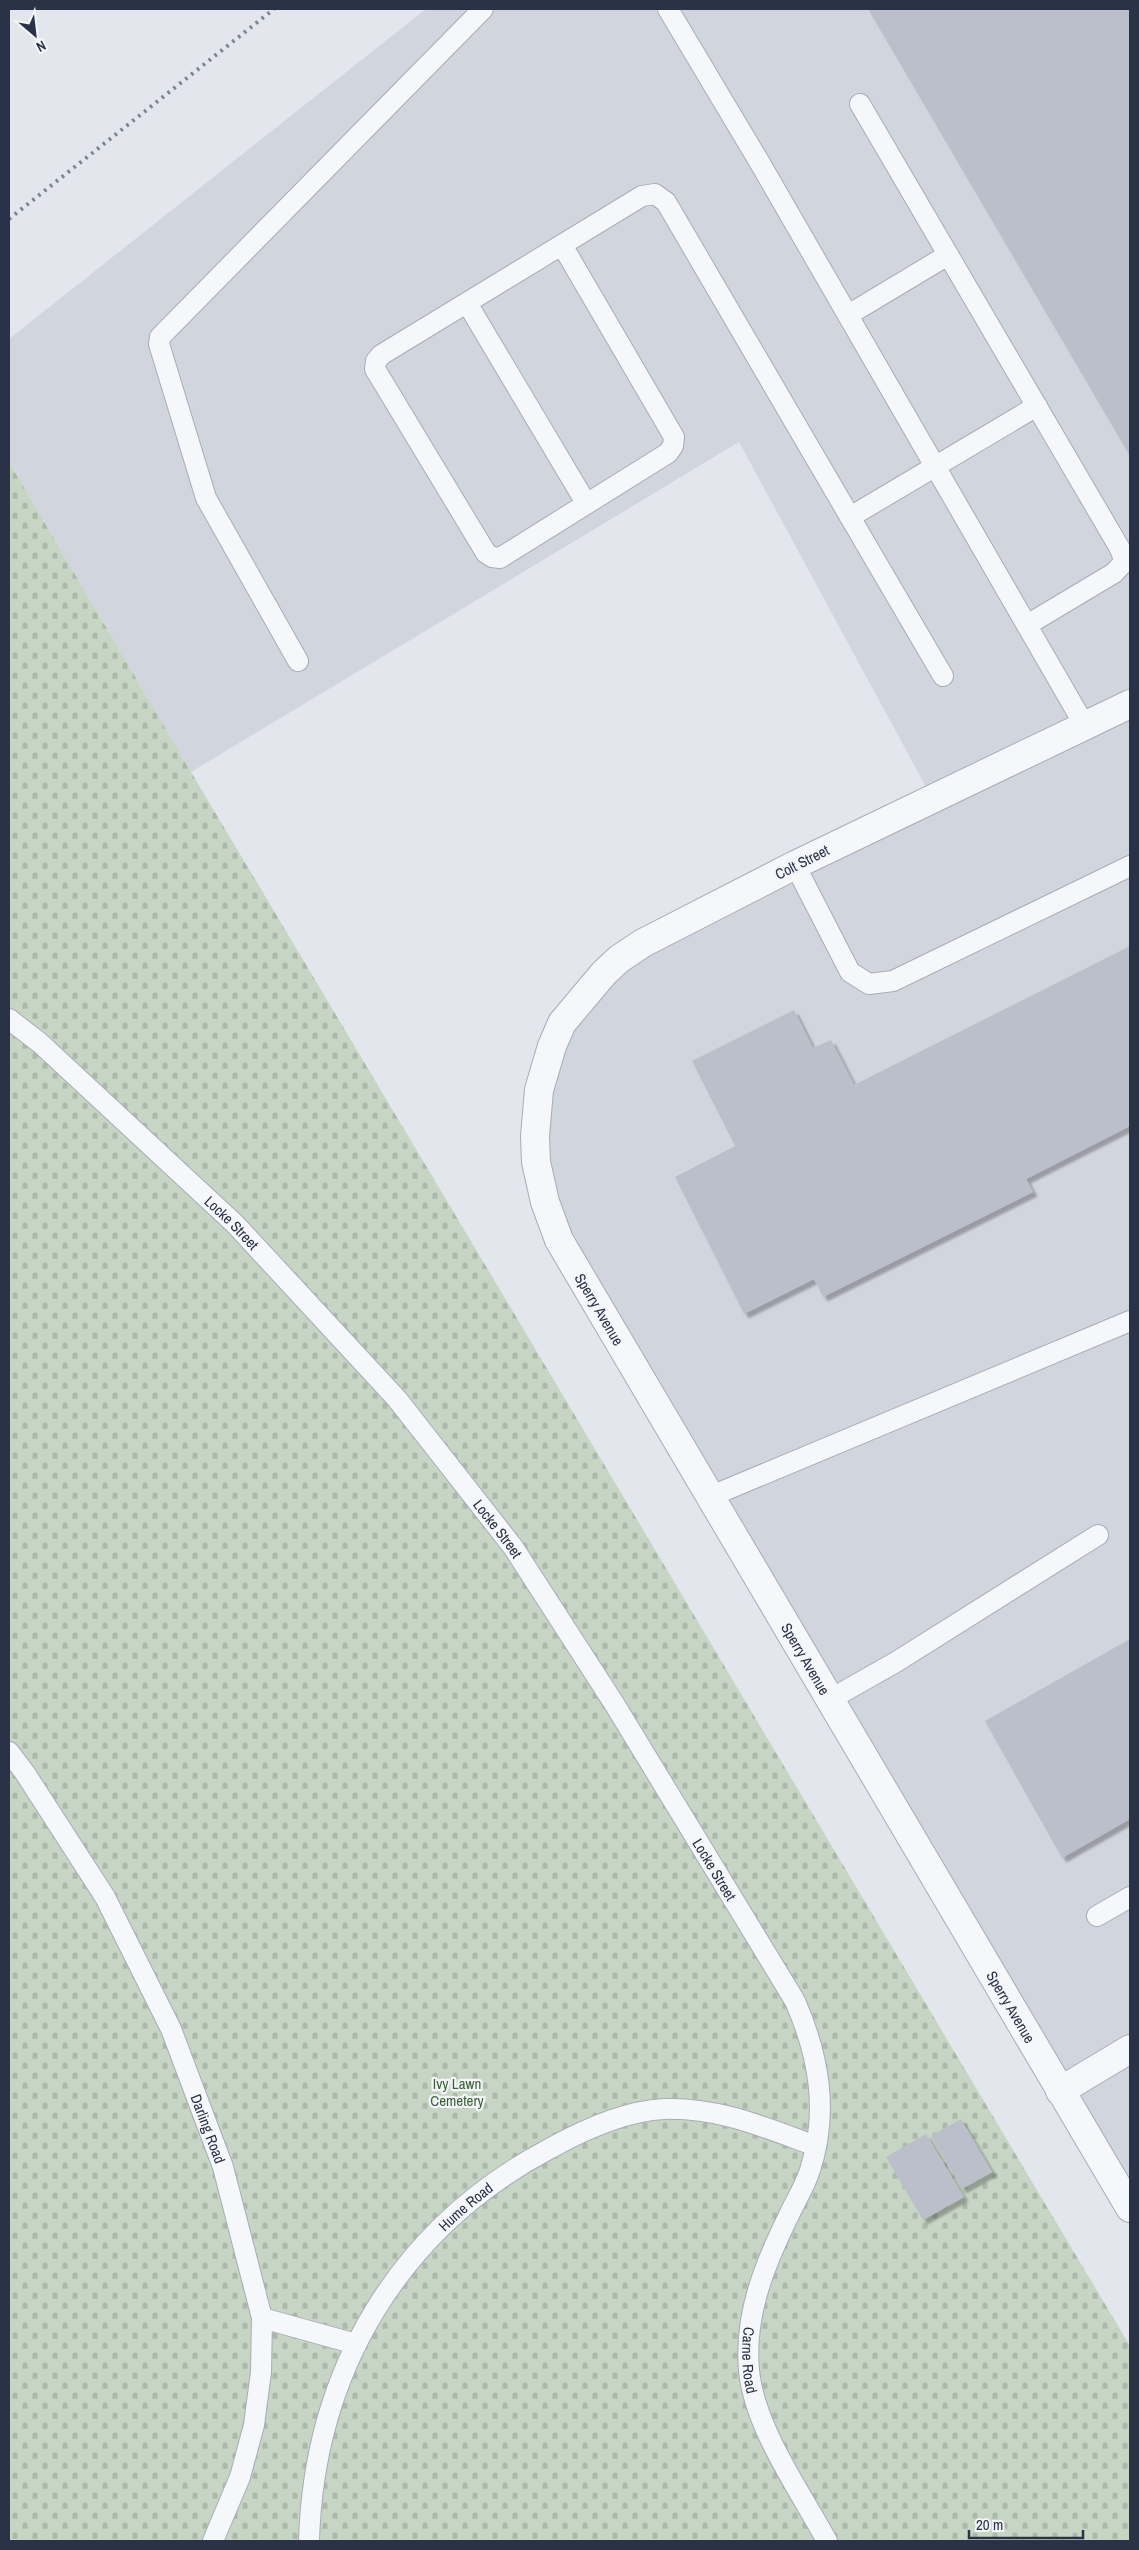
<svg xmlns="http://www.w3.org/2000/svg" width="1139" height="2550" font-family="'Archivo Narrow',sans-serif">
<defs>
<pattern id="cemetery-stones" width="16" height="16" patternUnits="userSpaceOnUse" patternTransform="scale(1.25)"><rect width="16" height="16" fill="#c7d6c4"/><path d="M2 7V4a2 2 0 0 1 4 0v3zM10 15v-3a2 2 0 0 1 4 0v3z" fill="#abb8aa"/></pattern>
<filter id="shadow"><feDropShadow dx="4.5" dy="4.5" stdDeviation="1" flood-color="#0004"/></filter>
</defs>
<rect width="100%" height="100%" fill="#e3e6ec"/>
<path fill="#d1d5de" d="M426 9H1130V2208L559 1240 539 1090 604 973 932 798 739 442 191 772 9 462V339Z"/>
<path fill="url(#cemetery-stones)" d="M9 462 191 772 1130 2346V2541H9Z"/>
<path fill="#babfca" filter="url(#shadow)" d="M868 9H1130V456Z
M1130 946V1126L1026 1179 1033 1192 823 1297 814 1279 744 1314 675 1177 735 1146 692 1061 794 1010 813 1048 831 1040 854 1085Z
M1130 1639V1819L1062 1858 985 1721Z
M961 2119 992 2172 962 2189 931 2136Z
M926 2134 964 2197 923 2220 886 2157Z"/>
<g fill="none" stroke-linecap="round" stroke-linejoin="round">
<defs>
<g id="lane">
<path d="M668 9 757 158 1085 726"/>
<path d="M860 104 1119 547 1125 561 1114 573 1027 625"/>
<path d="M562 245 674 437 673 446 668 453 500 558 492 557 486 553 375 369 376 361 381 355 642 196 655 194 666 202 850 517 1037 406"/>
<path d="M467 303 586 503"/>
<path d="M848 315 948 255"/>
<path d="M850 517 943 676"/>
<path d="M298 661 206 498 159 344 160 337 483 9"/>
<path d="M795 865 850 972 869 984 893 981 1130 866"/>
<path id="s1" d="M9 1019 40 1043 235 1224 397 1399 513 1547 615 1705 795 2001C819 2056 829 2112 810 2170 805 2186 796 2200 789 2215 765 2264 744 2314 749 2370 754 2427 800 2491 827 2541"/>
<path d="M709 1497 1130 1321"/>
<path d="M829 1700 896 1662 1098 1535"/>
<path id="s2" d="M9 1752 25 1773 105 1897 171 2029 223 2167 262 2318 261 2372 254 2425 240 2477 213 2541"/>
<path d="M1097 1916 1130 1897"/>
<path d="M262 2318 356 2344"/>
<path id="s3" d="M309 2541C314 2372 398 2229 549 2149 583 2130 625 2111 664 2109 719 2107 766 2128 816 2146"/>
</g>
<g id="street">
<path id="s4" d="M1130 704 795 865 643 943 619 959 604 973 562 1023 552 1046 539 1090 535 1136 536 1162 545 1202 559 1240 1130 2208"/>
<path d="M1060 2091 1130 2049"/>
</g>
</defs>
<use href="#lane" stroke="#a7acb7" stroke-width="22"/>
<use href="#street" stroke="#a7acb7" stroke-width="30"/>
<use href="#lane" stroke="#f6f7fa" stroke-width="20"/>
<use href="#street" stroke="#f6f7fa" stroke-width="28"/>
<path stroke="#7b8497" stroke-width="4" stroke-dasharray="2.5 5" stroke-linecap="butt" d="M9 219 274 9"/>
</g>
<g text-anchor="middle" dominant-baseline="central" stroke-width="4.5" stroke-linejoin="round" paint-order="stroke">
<g font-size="15" fill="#293246" stroke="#f3f5f9">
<text transform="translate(802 862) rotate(-27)">Colt Street</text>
<text stroke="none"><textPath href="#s1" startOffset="302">Locke Street</textPath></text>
<text stroke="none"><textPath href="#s4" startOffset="962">Sperry Avenue</textPath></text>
<text stroke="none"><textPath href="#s1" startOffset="708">Locke Street</textPath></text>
<text stroke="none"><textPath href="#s4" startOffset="1368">Sperry Avenue</textPath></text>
<text stroke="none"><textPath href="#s1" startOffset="1112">Locke Street</textPath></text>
<text stroke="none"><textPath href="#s4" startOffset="1772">Sperry Avenue</textPath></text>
<text stroke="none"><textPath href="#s2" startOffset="428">Darling Road</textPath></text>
<text stroke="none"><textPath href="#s3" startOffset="381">Hume Road</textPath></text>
<text stroke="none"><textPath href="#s1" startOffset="1642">Carne Road</textPath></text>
</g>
<g font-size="15" fill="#3b6236" stroke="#f3f5f9">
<text x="457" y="2083">Ivy Lawn<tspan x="457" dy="17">Cemetery</tspan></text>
</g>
</g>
<rect width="1139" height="2550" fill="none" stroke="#293246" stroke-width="20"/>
<g transform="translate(35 35) rotate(152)" stroke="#f3f5f9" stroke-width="4" paint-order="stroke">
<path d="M0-4L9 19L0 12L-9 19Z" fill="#293246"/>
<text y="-8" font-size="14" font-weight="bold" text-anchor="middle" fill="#293246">N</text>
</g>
<path d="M969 2530v8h114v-8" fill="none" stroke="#293246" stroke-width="2.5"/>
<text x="976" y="2530" font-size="15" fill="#293246" stroke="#f3f5f9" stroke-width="4" paint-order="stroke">20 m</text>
</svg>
